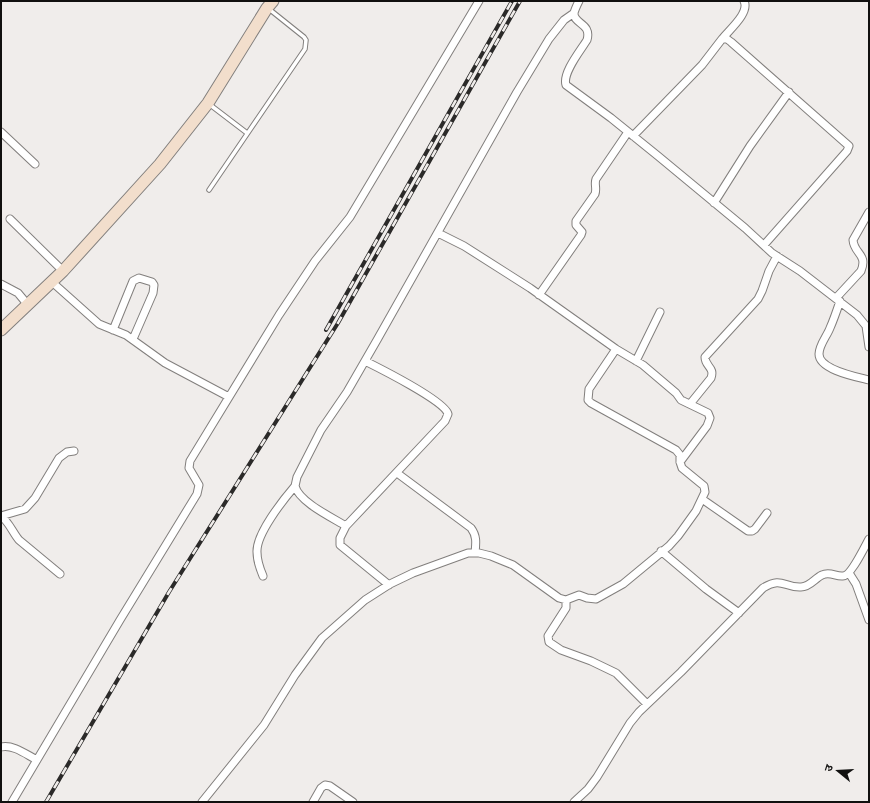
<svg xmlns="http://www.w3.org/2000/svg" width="870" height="803" font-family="'Sofia Sans Condensed','Noto Sans Devanagari',sans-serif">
<rect width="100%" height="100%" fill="#f0edeb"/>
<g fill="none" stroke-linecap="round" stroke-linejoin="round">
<defs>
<path id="lane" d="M209 104 247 133
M209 190 305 49 306 40 304 37 269 9"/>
<path id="street" d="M579 1C577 5 575 9 574 13 573 24 592 23 587 40 581 50 562 73 566 85L611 118 658 156 745 228 772 253 800 271 857 315 866 326 869 347
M722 39C729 30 750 13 744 1
M1 132 35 164
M633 136 702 65 722 39H727L731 42 849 146 847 151 764 245
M714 203 750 146 789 92
M10 219 63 271
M438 233 464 246 530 288 616 349 643 365 676 393 681 400 708 413 710 418 707 426 680 462
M52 282 99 324 126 335 165 363 229 397
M1 284 18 293 28 305
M539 295 581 235 582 232 576 225V221L595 194C597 188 594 184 596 179L628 132
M836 298 861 271C868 254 854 254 853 240L869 212
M840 301C837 310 834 319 830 328 827 336 819 345 819 354 819 370 857 377 869 380
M113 330 133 281 139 278 152 282 154 285 153 293 133 339
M365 361C379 368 445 401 448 414L445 421 346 526 340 538V545L389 585
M636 361 660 312
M690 404 711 378C715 367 705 367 705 357L758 299 762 291 769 271 777 256
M397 473 471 528C477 536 476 543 475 553
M702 499 748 531H752L755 529 767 513
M1 516 25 509 35 498 59 458 67 452 74 451
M1 516C9 522 13 533 19 540L60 574
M346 526C333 518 299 502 295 486L297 477 321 430 347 392 377 340 517 92 549 39 564 20 574 13
M661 551 706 589 739 613
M849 573 856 584 869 620
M263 576C260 569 257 560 257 552 256 534 283 500 295 486
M566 600V608L548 636 549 642 561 650 591 661 616 673 647 704
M1 747C13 744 27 755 37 760
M12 802 120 620 197 494 199 485 189 468 190 461 279 315 315 261 350 217 479 1
M202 802 264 725 295 675 322 638 365 600 390 584 413 573 468 553H479L491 556 513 565 559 598 566 600 579 595 587 598 596 599 623 584 669 546 678 536 696 511 705 492 704 486 682 468 680 462V455L676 450 591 403 588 400 589 389 616 349
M313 802 321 788 325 785 330 786 353 802
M574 802 588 789 597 777 630 723 639 712 681 672 763 588C782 576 784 588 801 587 810 587 815 578 822 575 830 571 836 577 843 576 851 576 865 546 869 539"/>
<path id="secondary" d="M1 330 63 271 160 164 208 103 267 8 273 1"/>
</defs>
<use href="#lane" stroke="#827f7d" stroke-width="5.5"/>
<use href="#street" stroke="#827f7d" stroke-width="9"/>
<use href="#secondary" stroke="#827f7d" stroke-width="13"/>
<use href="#lane" stroke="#fff" stroke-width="3.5"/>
<use href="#street" stroke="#fff" stroke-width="7"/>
<use href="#secondary" stroke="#f2decc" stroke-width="11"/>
<defs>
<path id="rail" d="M326 330 512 1
M46 802 169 592 338 323 520 1"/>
</defs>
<use href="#rail" stroke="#2b2a29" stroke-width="4"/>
<use href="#rail" stroke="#f0edeb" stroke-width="2.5" stroke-dasharray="8" stroke-linecap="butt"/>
</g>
<rect width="870" height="803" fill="none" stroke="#11100f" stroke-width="4"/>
<g transform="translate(838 771) rotate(288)" stroke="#f0edeb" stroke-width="3" paint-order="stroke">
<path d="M0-3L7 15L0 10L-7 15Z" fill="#11100f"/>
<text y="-6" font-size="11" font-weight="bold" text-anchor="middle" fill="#11100f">उ</text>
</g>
</svg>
